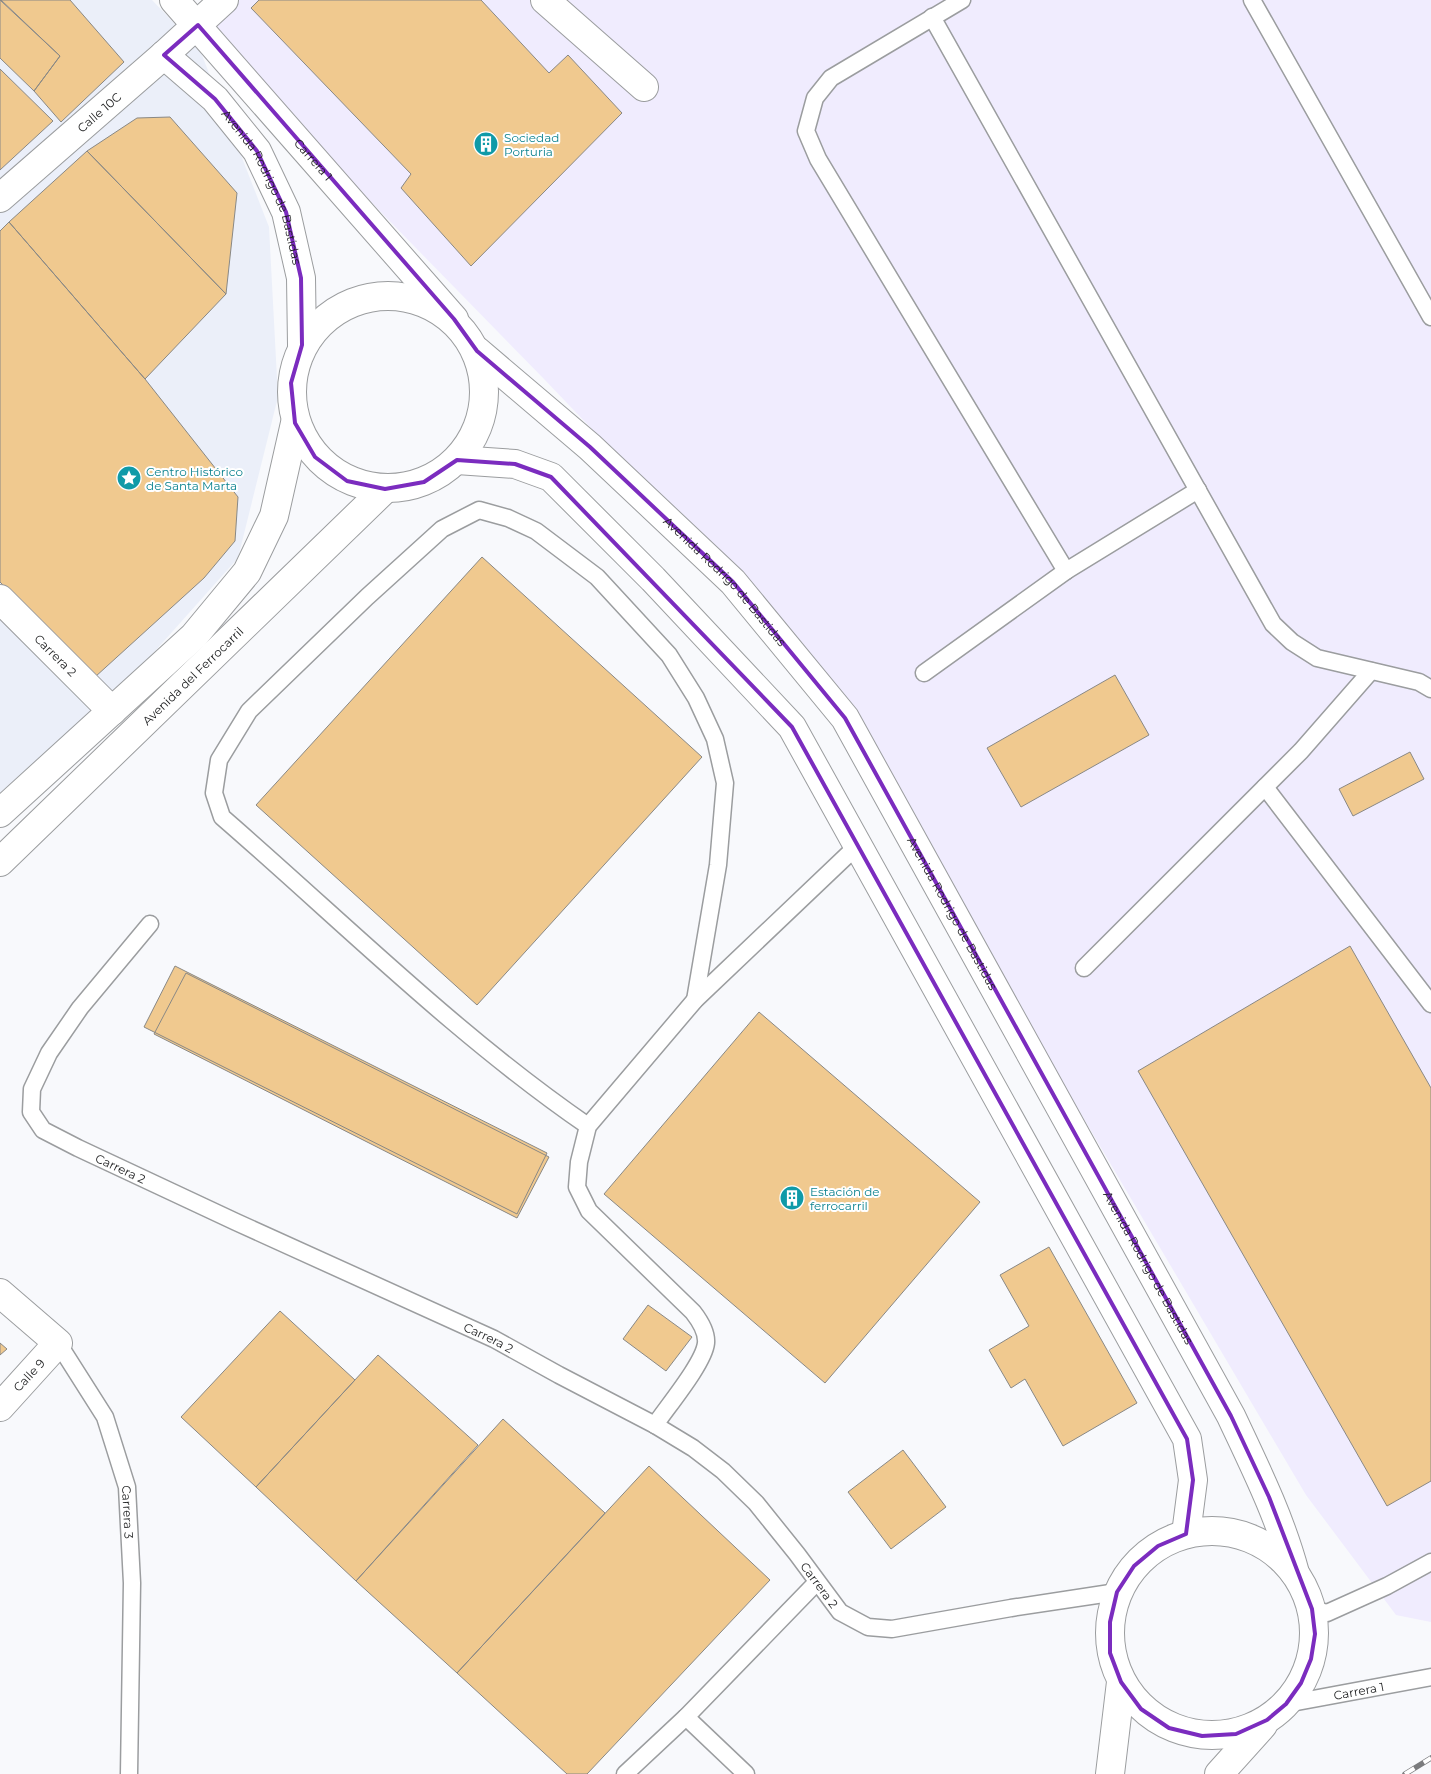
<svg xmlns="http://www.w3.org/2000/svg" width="1431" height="1774" font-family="Montserrat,sans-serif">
<rect width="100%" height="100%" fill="#f8f9fc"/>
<path fill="#ebeff9" d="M0 0H152L200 50 269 227 278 397 238 558 99 714 0 801Z"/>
<path fill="#f0ecfe" d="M229 0H1431V1622L1396 1615 1306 1495 813 660 544 379 198 25Z"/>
<path fill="#f0c98f" stroke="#898885" d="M0 0 60 56 34 91 0 58Z
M1 0H70L124 62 61 122 34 91 60 56Z
M259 0H481L549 73 568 55 622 113 471 266 401 188 411 174 251 8Z
M0 69 53 121 0 170Z
M170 117 237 193 226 294 87 151 137 118Z
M87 151 226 294 145 379 9 222Z
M9 222 145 379 238 497 235 541 204 578 95 677 0 582V231Z
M482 557 702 757 477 1005 256 805Z
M1115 675 1149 735 1021 807 987 748Z
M1410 752 1424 779 1353 816 1339 789Z
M1350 946 1431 1088V1481L1387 1506 1138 1071Z
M175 966 547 1153 517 1214 144 1027Z
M186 973 549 1157 517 1218 154 1034Z
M759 1012 980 1202 825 1383 604 1194Z
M1049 1247 1137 1403 1063 1446 1025 1379 1011 1388 989 1350 1029 1326 1000 1275Z
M648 1305 692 1337 666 1371 623 1339Z
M280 1311 355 1380 256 1487 181 1417Z
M0 1343 7 1349 0 1355Z
M378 1355 478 1445 356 1581 256 1487Z
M503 1419 605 1513 457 1673 356 1581Z
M903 1450 946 1507 891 1549 848 1492Z
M649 1466 770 1580 587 1774H567L457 1673Z"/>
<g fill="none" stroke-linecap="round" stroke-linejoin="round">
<defs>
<g id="service">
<path d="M962 0 831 78 815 98 806 131 818 159 1066 571"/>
<path d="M1252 0 1431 317"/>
<path d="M932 17 1273 624 1292 642 1317 658 1419 682 1431 689"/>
<path d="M924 673 1066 571 1198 490"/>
<path d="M1265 787 1431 1004"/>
<path id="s1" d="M150 924 80 1008 49 1053 32 1089 31 1112 43 1130 78 1148 236 1222 494 1339 559 1375 655 1425 693 1448 723 1471 756 1503 797 1554 840 1612 868 1627 892 1629 1011 1608 1117 1592"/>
<path d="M1084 968 1301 751 1371 671"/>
<path d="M588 1126C457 1036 342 921 222 817L214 793 219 760 249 711 367 597 442 529 479 510 508 518 536 531 597 577 669 655 696 698 715 739 725 783 718 865 695 1000"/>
<path id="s2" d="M58 1343 105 1417 127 1487 132 1583 129 1774"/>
<path d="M655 1425C667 1407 704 1363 706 1343 707 1332 700 1321 693 1312L589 1211 577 1187 579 1162 588 1126 695 1000 858 845"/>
<path d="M1312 1609 1327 1613 1387 1586 1431 1562"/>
<path id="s3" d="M1286 1704 1431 1677"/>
<path d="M686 1717 746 1774"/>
<path d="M625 1774 686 1717 817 1582"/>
</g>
<g id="minor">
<path d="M545 0 644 87"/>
<path id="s4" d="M0 198 164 55 224 0"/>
<path id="s5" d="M0 599 112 711"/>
<path d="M0 1293 58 1343 0 1407"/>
</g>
<g id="tertiary">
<path id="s6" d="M174 0 454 319"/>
<path id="s7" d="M164 55 215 99 257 151 286 212 301 278 302 345"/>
</g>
<g id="primary">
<circle cx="388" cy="392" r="96"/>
<path id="s8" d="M477 351 590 447 733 582 845 718 1231 1416C1255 1467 1280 1517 1295 1573"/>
<path d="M457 460 515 464 551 477 653 579 792 727 1187 1439 1193 1480 1186 1534"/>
<path d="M0 813 194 636 247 572 274 516 295 423"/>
<path id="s9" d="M0 862 385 489"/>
<circle cx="1212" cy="1633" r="102"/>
<path d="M1110 1774 1121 1682"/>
<path d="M1219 1774 1263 1725"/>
</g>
</defs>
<use href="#service" stroke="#9b9d9f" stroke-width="19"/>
<use href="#minor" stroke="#9b9d9f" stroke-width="30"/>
<use href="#tertiary" stroke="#9b9d9f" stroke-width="30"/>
<use href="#primary" stroke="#9b9d9f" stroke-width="30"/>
<use href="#service" stroke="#fff" stroke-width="16"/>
<use href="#minor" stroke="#fff" stroke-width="28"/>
<use href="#tertiary" stroke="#fff" stroke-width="28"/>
<use href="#primary" stroke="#fff" stroke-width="28"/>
<defs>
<path id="rail" d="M1405 1774 1431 1758"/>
</defs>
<use href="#rail" stroke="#7b7c7e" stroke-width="5.5"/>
<use href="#rail" stroke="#fff" stroke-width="4" stroke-dasharray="11" stroke-linecap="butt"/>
</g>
<path fill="none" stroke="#7b2cbf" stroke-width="4" stroke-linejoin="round" d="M198 25 454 319 477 351 590 447 733 582 845 718 1231 1416 1269 1497 1312 1609 1315 1634 1311 1659 1301 1683 1286 1704 1267 1720 1236 1734 1202 1736 1169 1728 1141 1709 1121 1682 1110 1653V1622L1117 1592 1134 1566 1158 1546 1186 1534 1193 1480 1187 1439 792 727 551 477 515 464 457 460 424 482 385 489 347 481 315 457 295 423 291 383 302 345 301 278 286 212 257 151 215 99 164 55Z"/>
<defs>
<symbol id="building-disc" viewBox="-11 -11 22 22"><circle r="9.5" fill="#0f9aa8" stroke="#fff"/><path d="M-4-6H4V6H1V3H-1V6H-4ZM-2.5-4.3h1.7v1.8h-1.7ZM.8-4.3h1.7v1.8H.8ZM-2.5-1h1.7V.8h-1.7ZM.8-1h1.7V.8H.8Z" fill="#fff"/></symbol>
<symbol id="sight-disc" viewBox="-11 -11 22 22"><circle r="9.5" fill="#0f9aa8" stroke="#fff"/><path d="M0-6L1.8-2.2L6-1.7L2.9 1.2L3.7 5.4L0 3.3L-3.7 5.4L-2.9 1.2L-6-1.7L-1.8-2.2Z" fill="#fff"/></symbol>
</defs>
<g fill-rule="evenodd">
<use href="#building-disc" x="472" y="130" width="28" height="28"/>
<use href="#sight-disc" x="115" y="464" width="28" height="28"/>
<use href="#building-disc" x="778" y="1184" width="28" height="28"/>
</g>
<g text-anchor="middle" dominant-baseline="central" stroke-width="4" stroke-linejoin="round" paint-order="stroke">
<g font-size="12" fill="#1d1e1f" stroke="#fff">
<text stroke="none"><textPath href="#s4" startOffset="131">Calle 10C</textPath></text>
<text stroke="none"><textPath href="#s6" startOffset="212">Carrera 1</textPath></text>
<text stroke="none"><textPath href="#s7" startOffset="169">Avenida Rodrigo de Bastidas</textPath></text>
<text stroke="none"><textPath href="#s8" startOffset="339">Avenida Rodrigo de Bastidas</textPath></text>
<text stroke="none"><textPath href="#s5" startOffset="79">Carrera 2</textPath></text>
<text stroke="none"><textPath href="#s9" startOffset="268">Avenida del Ferrocarril</textPath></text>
<text stroke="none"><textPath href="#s8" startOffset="744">Avenida Rodrigo de Bastidas</textPath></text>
<text stroke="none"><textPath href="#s1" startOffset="335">Carrera 2</textPath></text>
<text stroke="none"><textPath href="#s8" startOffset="1149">Avenida Rodrigo de Bastidas</textPath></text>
<text stroke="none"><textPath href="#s1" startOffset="740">Carrera 2</textPath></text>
<text transform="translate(29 1375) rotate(-47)">Calle 9</text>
<text stroke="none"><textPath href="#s2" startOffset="186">Carrera 3</textPath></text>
<text stroke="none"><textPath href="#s1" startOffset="1160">Carrera 2</textPath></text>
<text stroke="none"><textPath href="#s3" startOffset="74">Carrera 1</textPath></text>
</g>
<g font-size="12" fill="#0d838f" stroke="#fff" text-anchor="start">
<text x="504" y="137">Sociedad<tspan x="504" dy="14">Porturia</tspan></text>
<text x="146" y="471">Centro Histórico<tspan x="146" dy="14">de Santa Marta</tspan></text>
<text x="810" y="1191">Estación de<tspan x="810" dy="14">ferrocarril</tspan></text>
</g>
</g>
</svg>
